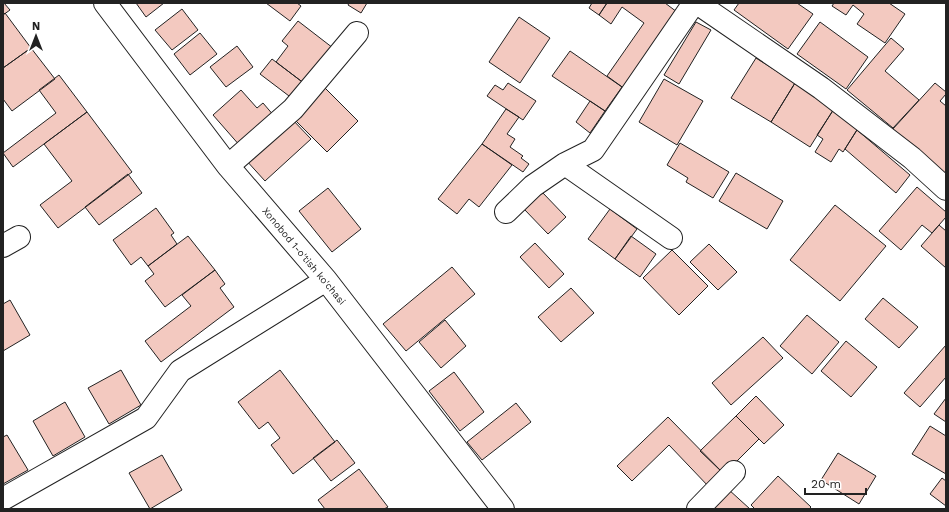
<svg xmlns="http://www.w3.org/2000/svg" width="949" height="512" font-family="'Work Sans',sans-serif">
<rect width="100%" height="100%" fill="#fff"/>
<path fill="#f3c9c0" stroke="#222" d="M3 3H4L10 10 3 15Z
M136 3H164L146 17Z
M266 3H297L301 6 290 21Z
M349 3H367L361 13 348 5Z
M592 3H607L599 15 589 8Z
M607 3H665L677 12 625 89 607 76 644 23 622 7 611 24 599 15Z
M739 3H797L813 14 788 49 734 10Z
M834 3H889L905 14 885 43 857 24 864 14 853 5 846 15 832 6Z
M182 9 198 30 172 50 155 30Z
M5 13 31 48 3 68V15Z
M519 17 550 38 520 83 489 62Z
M298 21 333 48 305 84 276 62 288 46 282 41Z
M696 22 711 30 679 84 664 75Z
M820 22 868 57 846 89 797 54Z
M200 33 217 54 190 75 174 54Z
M891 38 904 49 885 71 919 100 893 128 847 90Z
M237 46 253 67 226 87 210 67Z
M31 48 55 79 12 111 3 99V68Z
M570 51 622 87 605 111 552 76Z
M756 58 795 83 771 122 731 98Z
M272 59 305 84 293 99 260 74Z
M59 75 87 112 13 167 3 153 56 113 39 90Z
M664 79 703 101 677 145 639 122Z
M508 83 536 101 523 120 487 96 495 85 503 90Z
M795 83 835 107 810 147 771 122Z
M935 83 946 92V94L940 101 946 106V176L892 130Z
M324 87 358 121 327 152 293 118Z
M241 90 257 108 263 103 275 117 241 147 213 115Z
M590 101 605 111 590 133 576 122Z
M506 109 519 117 507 134 515 139 510 147 523 156 521 158 529 164 523 172 482 144Z
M834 109 860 125 843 152 839 149 831 162 815 152 823 139 817 135Z
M87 112 132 172 58 228 40 205 72 181 44 144Z
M291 118 311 139 265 181 245 159Z
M857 130 910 175 896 193 845 149Z
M680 143 729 172 713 198 686 182 688 178 667 165Z
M482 144 512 165 479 207 469 199 457 214 438 199Z
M736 173 783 201 767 229 719 201Z
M128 174 142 193 99 225 85 207Z
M917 187 946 212V217L932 233 922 225 901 250 879 231Z
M328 188 361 229 332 252 299 211Z
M542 192 566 217 548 234 524 209Z
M835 205 886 246 840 301 790 260Z
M156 208 174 233 171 235 177 244 148 266 141 257 131 265 113 240Z
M610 209 637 229 615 259 588 239Z
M939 225 946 231V268L921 246Z
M188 236 215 270 165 307 145 281 154 274 148 266Z
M631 236 656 254 640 277 615 259Z
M535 243 564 274 549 288 520 257Z
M709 244 737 272 718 290 690 262Z
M672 250 708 286 679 315 643 278Z
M452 267 475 294 406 351 383 324Z
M215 270 225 284 220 288 234 307 161 362 145 341 191 306 182 295Z
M571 288 594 313 561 342 538 317Z
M883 298 918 327 899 348 865 319Z
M10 300 30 335 3 351V304Z
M807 315 839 342 812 374 780 346Z
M445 320 466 346 441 368 419 342Z
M763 337 783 358 731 405 712 383Z
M846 341 877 367 851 397 821 371Z
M946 345V377L920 407 904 393Z
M121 370 141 405 109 424 88 388Z
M280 370 335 442 293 474 271 445 280 438 268 422 259 429 238 402Z
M454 372 484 412 460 431 429 391Z
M756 396 784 425 764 444 736 416Z
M946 398V422L934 414Z
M65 402 85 437 53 456 33 421Z
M516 403 531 422 482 460 467 442Z
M736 416 759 439 724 474 700 451Z
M668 417 724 474 710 488 669 445 632 481 617 466Z
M930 426 946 436V474L912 454Z
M7 435 28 470 3 484V437Z
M337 440 355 463 331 481 313 458Z
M838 453 876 476 859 504 821 480Z
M162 455 182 490 150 509 129 473Z
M359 469 388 507 384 509H325L318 500Z
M778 476 811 507 809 509H755L751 505Z
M942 478 946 481V506L930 494Z
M728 489 750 509H710Z"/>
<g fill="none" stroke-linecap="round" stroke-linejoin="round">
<defs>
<path id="minor" d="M105 3 228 166 326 280 503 509
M697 3 821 88 912 158 946 189
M565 164 671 238
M228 166 293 109 357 33
M506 212 533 186 565 164 593 150 694 3
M3 246 19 237
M3 499 146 418 180 371 326 280
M698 509 734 472"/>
</defs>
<use href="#minor" stroke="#222" stroke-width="24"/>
<use href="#minor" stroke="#fff" stroke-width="22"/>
</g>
<g text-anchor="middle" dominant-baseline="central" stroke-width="3" stroke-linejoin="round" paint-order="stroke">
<g font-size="10" fill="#222" stroke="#fff">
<text transform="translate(304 256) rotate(50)">Xonobod 1-o'tish ko'chasi</text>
</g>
</g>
<rect width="949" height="512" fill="none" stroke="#222222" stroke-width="8"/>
<g transform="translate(36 36)" stroke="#ffffff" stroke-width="3" paint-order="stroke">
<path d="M0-3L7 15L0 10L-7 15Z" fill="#222222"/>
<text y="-6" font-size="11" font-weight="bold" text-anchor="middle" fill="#222222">N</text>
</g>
<path d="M805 488v6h61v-6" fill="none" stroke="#222222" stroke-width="2"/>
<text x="811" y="488" font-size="12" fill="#222222" stroke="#ffffff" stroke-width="3" paint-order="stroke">20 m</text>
</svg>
